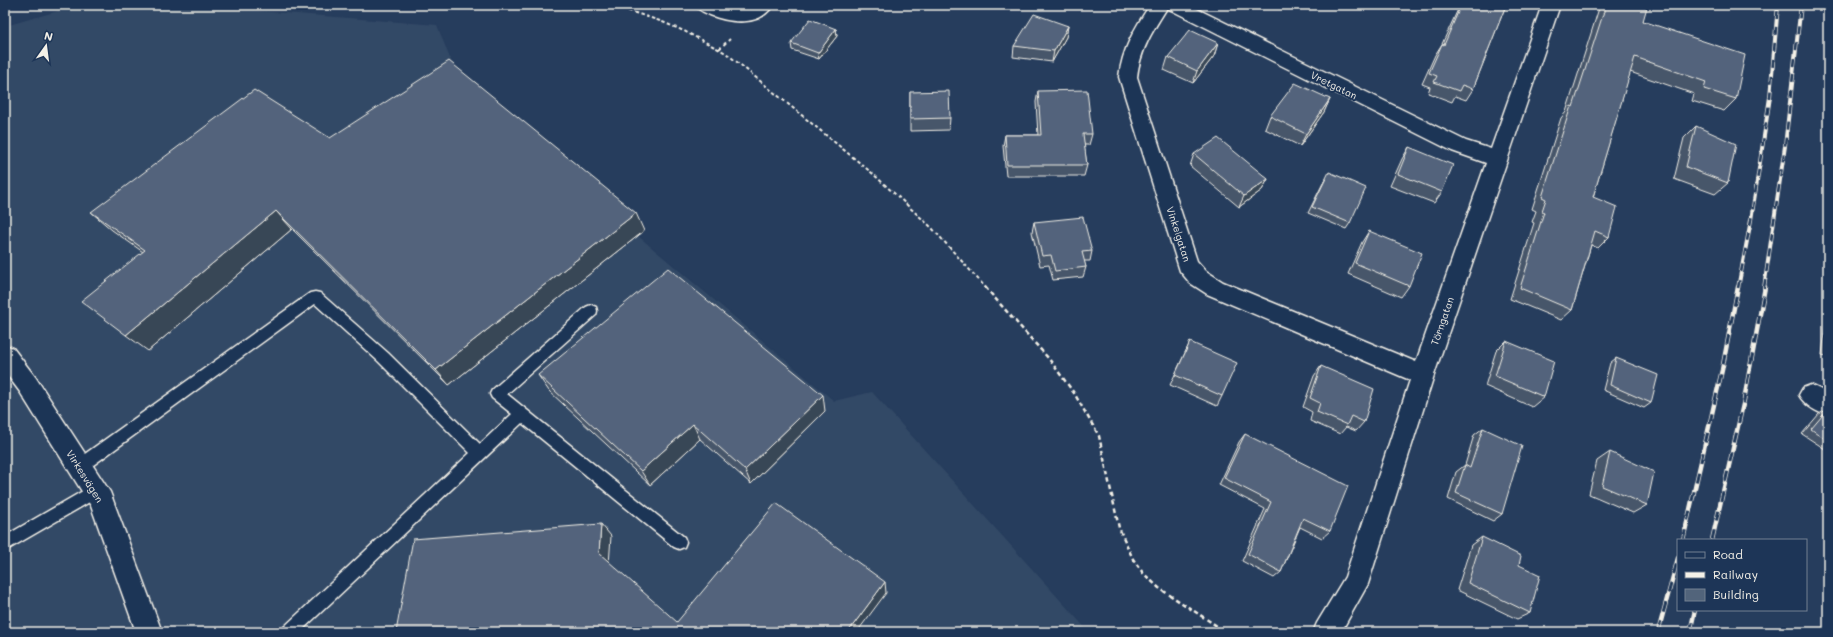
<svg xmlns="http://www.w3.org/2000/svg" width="1833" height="637" font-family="Mali,sans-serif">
<rect width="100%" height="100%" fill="#263d5d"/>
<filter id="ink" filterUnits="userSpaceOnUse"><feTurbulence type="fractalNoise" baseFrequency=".025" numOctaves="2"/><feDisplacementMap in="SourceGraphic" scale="8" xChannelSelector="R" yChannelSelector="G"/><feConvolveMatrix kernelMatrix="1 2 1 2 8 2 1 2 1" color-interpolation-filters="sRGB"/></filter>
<g filter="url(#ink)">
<path fill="#334966" d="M79 5H180L437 25 461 87 834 401 872 392 1089 632H5V28L9 25Z"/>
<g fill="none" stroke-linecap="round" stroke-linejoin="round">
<defs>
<path id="lane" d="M315 292 320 293 388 353 480 444 512 414 492 398 490 394 492 390 586 307 591 305 596 307 597 311 596 315 507 394 684 537 686 542 684 547 679 549 674 547 522 423 300 632H281L284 627 470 453 378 361 315 304 85 471 80 473 75 471 73 466 75 461 310 293Z
M95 484 100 486 102 491 100 496 5 551V536Z"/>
<path id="street" d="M695 5H721L729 8 742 9 752 5H773C760 27 730 23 710 15 704 12 699 11 695 5Z
M1150 5H1189L1466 141 1491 149 1542 5H1560L1434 375 1368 584 1341 632H1313L1317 623 1345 577 1410 380 1207 294 1190 283 1180 271 1119 77C1122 50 1135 27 1150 5ZM1167 8 1452 151 1486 163 1416 362 1223 282 1206 271 1197 261 1137 77C1140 50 1153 30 1167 8Z
M5 345 13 348 36 378 110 492 162 632H136L91 506 20 392 5 372Z
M1811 385 1828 393V416C1817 412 1805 406 1799 395L1803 388Z"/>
</defs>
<use href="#lane" stroke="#f4f1e8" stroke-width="3"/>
<use href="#street" stroke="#f4f1e8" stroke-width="3"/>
<path stroke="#f4f1e8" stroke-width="2" stroke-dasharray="3.5 2.5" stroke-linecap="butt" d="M611 5 660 21 684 31 726 53 872 173 931 227 986 288
M719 49 730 39"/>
<path stroke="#f4f1e8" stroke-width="2.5" stroke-dasharray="4.5 3" stroke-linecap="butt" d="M985 287 1049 359 1074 393 1099 436 1119 528 1133 559 1143 573 1159 588 1226 632"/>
<use href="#lane" fill="#1d3557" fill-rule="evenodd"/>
<use href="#street" fill="#1d3557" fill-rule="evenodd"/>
<defs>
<path id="rail-far1" d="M1738 288 1751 220 1770 97 1778 5
M1764 288 1785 146 1801 5"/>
<path id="rail" d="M1683 540 1722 370 1738 287
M1712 540 1744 400 1765 287
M1658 632 1678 558
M1690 632 1695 610"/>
</defs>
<use href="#rail-far1" stroke="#f4f1e8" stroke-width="4"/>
<use href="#rail" stroke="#f4f1e8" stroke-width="4.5"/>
<use href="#rail-far1" stroke="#1d3557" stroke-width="2.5" stroke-dasharray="8" stroke-linecap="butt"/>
<use href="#rail" stroke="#1d3557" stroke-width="3" stroke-dasharray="10" stroke-linecap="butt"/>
</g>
<path fill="#47566a" stroke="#f4f1e8" d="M1460 5H1506L1473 89 1466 100 1455 96 1452 102 1428 93 1430 87 1422 84 1435 55 1442 44Z
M1600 5H1640L1643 21 1736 99 1724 111 1692 101 1694 94 1630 72 1593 197 1609 237 1598 248 1591 245 1572 310 1561 320 1510 299 1534 223 1532 222 1536 211 1532 209 1561 118 1566 112Z
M1068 26 1066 37 1052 62 1013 57 1014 46Z
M836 29 837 36 819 59 792 50 791 43Z
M1218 43 1214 56 1193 83 1164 70 1168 57Z
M1038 91 1092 134 1089 145H1084L1087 165 1084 176H1006L1003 146 1005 135H1038L1036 102Z
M910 92 950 118 949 130 910 131Z
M1330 99 1324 112 1300 146 1265 129 1270 116Z
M1696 126 1728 183 1715 194 1674 179 1684 138Z
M330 138 644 231 449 385 292 229 148 351 143 252 112 230 91 212Z
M1409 147 1442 192 1434 203 1390 186 1402 159Z
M1194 154 1268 179 1262 190 1239 207 1190 166Z
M1325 179 1350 223 1346 229 1308 213Z
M1034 222 1092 251 1090 261H1084L1086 267 1083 277 1053 280 1049 265 1040 266 1032 232Z
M1369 231 1409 286 1401 297 1348 274 1362 242Z
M1828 319V357L1822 355 1826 321Z
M1506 341 1544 397 1532 407 1485 386 1496 351Z
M1190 342 1222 396 1217 406 1170 385Z
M1616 358 1651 403 1644 408 1603 390 1610 363Z
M1321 366 1364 422 1356 431 1346 427 1340 434 1310 421 1312 412 1303 407 1314 376Z
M538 375 825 411 751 484 700 439 650 485 549 391Z
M1828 409V448L1825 449 1802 434 1819 414Z
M1483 428 1502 514 1493 521 1448 499 1456 472 1465 465 1474 435Z
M1245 434 1330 531 1322 538 1300 527 1281 572 1274 578 1242 561 1265 509 1219 485 1239 442Z
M1610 452 1647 505 1633 513 1589 494 1597 461Z
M1482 537 1530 613 1517 619 1457 590 1471 545Z"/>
<path fill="#394656" stroke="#f4f1e8" d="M1068 26 1066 37 1052 62 1054 51Z
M836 29 837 36 819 59 818 53Z
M1218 43 1214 56 1193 83 1197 71Z
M1330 99 1324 112 1300 146 1306 134Z
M1268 179 1262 190 1239 207 1244 196Z
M276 211 292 229 148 351 126 335Z
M636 213 644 231 449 385 436 370Z
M823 395 825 411 751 484 745 470Z
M693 424 700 439 650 485 641 471Z
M601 524 611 536 609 565 599 553Z
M885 582 886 593 857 632H848Z"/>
<path fill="#52647b" stroke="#f4f1e8" d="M1461 5H1506L1473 89 1462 85 1459 91 1434 82 1437 76 1429 73 1442 44 1444 45Z
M1606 5H1640L1647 7 1643 21 1745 55 1736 99 1704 89 1706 82 1635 57 1593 197 1617 207 1609 237 1595 231 1572 310 1520 288 1544 212 1542 211 1546 199 1542 197 1571 106 1573 107Z
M1034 14 1068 26 1054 51 1014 46Z
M810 19 836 29 818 53 791 43Z
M1190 30 1218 43 1197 71 1168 57Z
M449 61 636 213 436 370 276 211 126 335 81 301 145 250 91 212 254 90 330 138Z
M1295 83 1330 99 1306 134 1270 116Z
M1087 90 1092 134H1083L1087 165H1007L1005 135H1041L1038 91Z
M949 91 950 118 910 119V92Z
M1696 126 1736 144 1728 183 1686 167Z
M1218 138 1268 179 1244 196 1194 154Z
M1409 147 1453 165 1442 192 1398 174Z
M1329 172 1366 188 1350 223 1312 207Z
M1083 217 1092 251 1082 252 1086 267 1055 271 1051 255 1042 256 1034 222Z
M1369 231 1422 253 1409 286 1355 263Z
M668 268 823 395 745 470 693 424 641 471 538 375Z
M1506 341 1554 361 1544 397 1495 376Z
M1190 342 1237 363 1222 396 1175 375Z
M1616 358 1658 375 1651 403 1610 385Z
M1321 366 1374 389 1364 422 1351 416 1347 425 1317 412 1320 403 1310 398Z
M1828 409V441L1811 429Z
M1483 428 1522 446 1502 514 1456 493 1465 465 1470 468Z
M1245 434 1348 486 1330 531 1303 518 1281 572 1248 554 1271 502 1224 478Z
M1610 452 1654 472 1647 505 1602 486Z
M776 503 885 582 848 632H396L413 539 601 524 599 553 677 622Z
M1482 537 1521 556 1519 565 1540 575 1530 613 1468 583Z"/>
</g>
<g text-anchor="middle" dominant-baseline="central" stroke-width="4" stroke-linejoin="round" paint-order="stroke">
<g font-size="10" fill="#f4f1e8" stroke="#1d3557">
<text transform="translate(1334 85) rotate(26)">Vretgatan</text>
<text transform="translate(1179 234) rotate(72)">Vinkelgatan</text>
<text transform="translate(1442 321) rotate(-71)">Törngatan</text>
<text transform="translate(85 476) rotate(58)">Virkesvägen</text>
</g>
</g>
<rect width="1833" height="637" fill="none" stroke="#1d3557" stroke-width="20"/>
<rect x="10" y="10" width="1813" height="617" fill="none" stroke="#f4f1e8" stroke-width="1.5" filter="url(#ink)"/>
<rect x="1677" y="539" width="130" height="72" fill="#1d3557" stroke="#738091"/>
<rect x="1685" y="552" width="20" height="6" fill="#1d3557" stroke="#738091"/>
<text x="1713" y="559" font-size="12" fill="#f4f1e8">Road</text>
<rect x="1685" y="572" width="20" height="6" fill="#f4f1e8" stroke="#738091"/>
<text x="1713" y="579" font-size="12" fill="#f4f1e8">Railway</text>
<rect x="1685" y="589" width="20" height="12" fill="#52647b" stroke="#738091"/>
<text x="1713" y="599" font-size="12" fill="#f4f1e8">Building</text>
<g transform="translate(46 46) rotate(14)" stroke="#1d3557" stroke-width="3" paint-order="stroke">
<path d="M0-3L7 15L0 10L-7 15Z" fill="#f4f1e8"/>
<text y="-6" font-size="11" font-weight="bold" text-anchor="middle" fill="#f4f1e8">N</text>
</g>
</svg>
